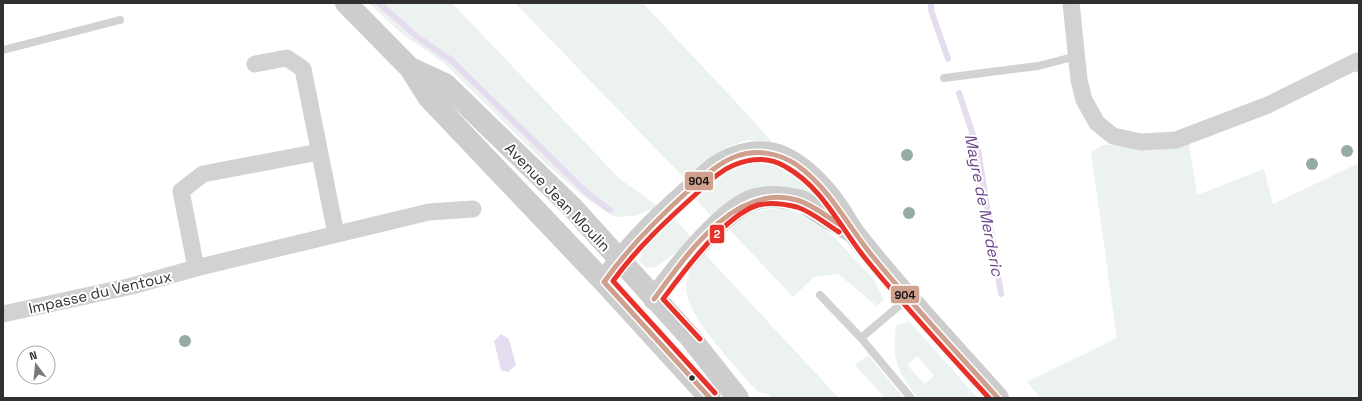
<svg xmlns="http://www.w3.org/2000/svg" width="1362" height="401" font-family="'Space Grotesk',sans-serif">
<rect width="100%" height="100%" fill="#fff"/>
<path fill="#ecf2f0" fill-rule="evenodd" d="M369 3H452L620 179 659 207 634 216 615 217 588 200 546 164 444 63 402 34Z
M515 3H643C686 50 730 94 772 142L747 140 725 148 686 180Z
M1189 143 1197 195 1264 169 1273 204 1359 163V398H1041L1027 382 1117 338 1091 153 1103 145Z
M754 162 783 167 796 173 829 206 800 190 782 186 755 188 714 219 692 195 737 166Z
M782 208 810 217 834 237 874 280 884 300 877 306 838 274 814 277 793 297 727 227C744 211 760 210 782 208Z
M670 214 694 240 656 267 646 268 639 261 644 247Z
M702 251 839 398H771L768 394 758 392C738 369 686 317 686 287 686 275 696 262 702 251Z
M909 321 978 398H918C898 372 891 359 896 326ZM917 356 934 376 925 384 907 365Z
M868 355 904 398H885L855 365Z"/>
<path fill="#e6dcf0" d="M501 334 509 339 516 365 508 372 501 370 494 341Z"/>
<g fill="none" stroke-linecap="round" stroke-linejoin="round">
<path stroke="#e6dcf0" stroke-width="6" d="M379 3 417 37 451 60 587 193 610 210
M931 3V10L948 59
M959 93 978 150 1001 294"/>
<path stroke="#d2d2d2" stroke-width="8" d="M3 50 120 20
M944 78 1038 66 1077 56
M820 295 861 338 907 299
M861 338 911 398"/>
<path stroke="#d2d2d2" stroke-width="17" d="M1071 3 1079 80 1084 100 1097 123 1113 136 1141 142 1176 140 1268 105 1357 61 1359 64
M255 64 287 58 303 69 336 234
M196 268 181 191 203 174 319 152
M3 314 132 286 196 268 429 212 473 209"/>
<path stroke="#cdcdcd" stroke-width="22" d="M346 3 410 68 429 98 604 282 710 398
M410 68 445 84 572 207 689 336 738 398
M604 282C634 237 674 204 714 168 734 154 759 147 783 157 801 165 819 183 831 198 840 209 846 222 854 233 899 291 950 344 998 398
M654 299C676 270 717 216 750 201 765 195 785 197 801 201 808 204 815 210 822 214 831 220 841 225 851 231"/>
<defs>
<path id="bus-1" d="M604 282C628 248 657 219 688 191 703 178 717 163 737 156 757 149 779 153 797 165 829 188 846 223 870 253 910 303 955 350 998 398
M604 282 710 398
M654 299C686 256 735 182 797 200 814 205 827 217 842 226"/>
<path id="bus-2" d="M700 339 663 299C684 271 725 215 758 205 770 202 785 204 797 207 812 212 826 224 839 232
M715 393 613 281C637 248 666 221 696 194 708 183 719 171 734 165 751 158 770 157 786 167 822 187 840 227 865 258 904 306 947 352 989 398"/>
</defs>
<use href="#bus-1" stroke="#fff" stroke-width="8"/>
<use href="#bus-2" stroke="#fff" stroke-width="8"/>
<use href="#bus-1" stroke="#d0a08f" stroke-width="5"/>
<use href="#bus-2" stroke="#e6322a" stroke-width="5"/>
</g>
<g fill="#96aba5">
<circle cx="1347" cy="151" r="6"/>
<circle cx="907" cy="155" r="6"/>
<circle cx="1312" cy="164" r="6"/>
<circle cx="909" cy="213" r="6"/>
<circle cx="185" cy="341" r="6"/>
</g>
<circle fill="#303030" stroke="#fff" stroke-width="1.5" cx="692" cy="378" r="3.5"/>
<g text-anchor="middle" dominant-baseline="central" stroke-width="4" stroke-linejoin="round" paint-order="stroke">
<g font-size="15" fill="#303030" stroke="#fff">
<text transform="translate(558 197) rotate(46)">Avenue Jean Moulin</text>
<text transform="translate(100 292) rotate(-13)">Impasse du Ventoux</text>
</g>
<g font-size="16" font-style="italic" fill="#6b458a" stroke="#fff">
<text transform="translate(984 205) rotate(79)">Mayre de Merderic</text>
</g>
</g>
<g stroke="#fff" stroke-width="1.5">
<rect x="684" y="171" width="30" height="20" rx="4" fill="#d0a08f"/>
<rect x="709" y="224" width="16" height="20" rx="4" fill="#e6322a"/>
<rect x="890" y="285" width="30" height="19" rx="4" fill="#d0a08f"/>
</g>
<g font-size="11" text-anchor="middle" font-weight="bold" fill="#fff">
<text x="717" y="238">2</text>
</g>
<g font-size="11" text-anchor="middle" font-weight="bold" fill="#111">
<text x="699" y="185">904</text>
<text x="905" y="299">904</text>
</g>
<rect width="1362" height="401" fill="none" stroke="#303030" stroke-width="8"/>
<g transform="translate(36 365) rotate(344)"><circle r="19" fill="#ffffff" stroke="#acacac"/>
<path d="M0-3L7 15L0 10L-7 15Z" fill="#787878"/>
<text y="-6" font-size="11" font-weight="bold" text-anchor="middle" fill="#303030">N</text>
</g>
</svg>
